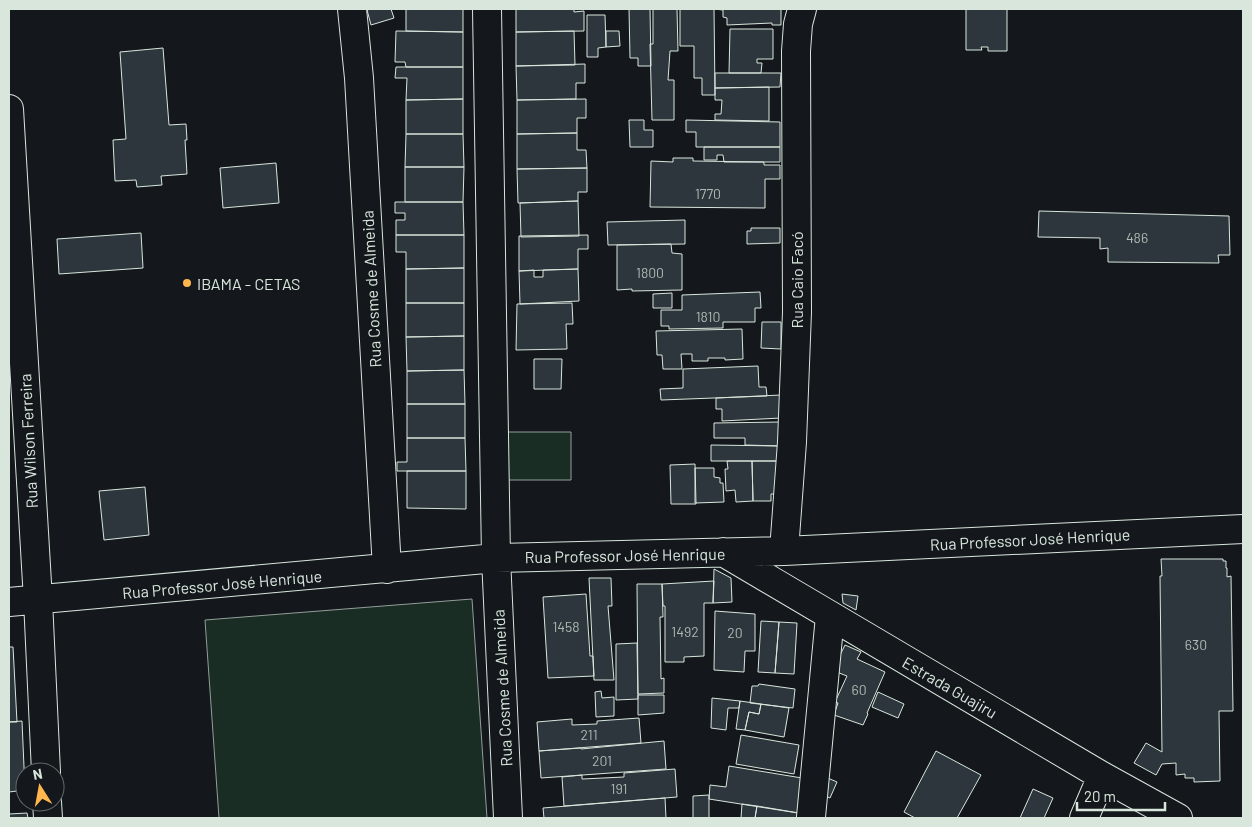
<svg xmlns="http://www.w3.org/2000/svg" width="1252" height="827" font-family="Barlow,sans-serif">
<rect width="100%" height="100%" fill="#14181c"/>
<path fill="#1a2d24" stroke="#939e99" d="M506 432H571V480H507Z
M472 599 487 818H219L205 620Z"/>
<path fill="#2c363c" stroke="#d8e6dc" d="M371 9H391L394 18 371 25 367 10Z
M406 9H463V32L406 31Z
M516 9H574V12L584 11V31L516 32Z
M629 9H650L651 66H638V58H630Z
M653 9H677L678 51H670L668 80H674V120H652L650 44H653Z
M680 9H714L715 95H702V78H694V46H680Z
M714 9H781V25H772V23L727 25V18L723 17V10Z
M966 9H1007V51H988V47H981L982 50H966Z
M587 15H605L606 47 598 48V57H587Z
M730 29H773V59H757V63H762L761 73H729Z
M396 31 463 32V67H406L405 62H395Z
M574 31 575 65 516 66V32Z
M606 31H619L620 46 606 47Z
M163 48 169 125 186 124 187 140H185L187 174 161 176 162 185 137 187 136 180 115 181 113 140 126 139 120 52Z
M585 64V83H576V99L517 100 516 66Z
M396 67H463V99L406 100 407 78H395Z
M715 73H781L780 87 715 88Z
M769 87V121L715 120V114H721L722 100H715V88Z
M463 99V134H406V100Z
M586 99V118H577V133L517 134V100Z
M629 120H644V130H653V147H630Z
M686 120 780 122V147H696V132H686Z
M577 133V150H586L587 168 517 169V134Z
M406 134H463L464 167H405Z
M704 147H780V162H724L723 155H717V160H704Z
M673 158H693V161L764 162V165H780V179H765V208L650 207 651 161 673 162Z
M276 163 279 203 223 208 220 168Z
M405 167H464L463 202H405Z
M587 168V192H578V201L518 203 517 169Z
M578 201 579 236 521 237 520 203Z
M395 202H463L464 235H396V220H405V213H395Z
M1039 211 1229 216 1230 255H1218L1219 263 1108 262V248L1100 249V238L1038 237Z
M685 220V244L608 245 607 222Z
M751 228H780V243L747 244V231H751Z
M141 233 143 268 59 274 57 239Z
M396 235H464V268L406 269V252H396Z
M588 235V249H578V269L519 271V236Z
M671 244 672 253 682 254V290L632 291V289L617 290V245Z
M464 268V303H406V269Z
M578 269 579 301 520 304 519 271 534 270V277H543V270Z
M760 292 761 308H755V322H723V328L669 329V326H661V310H682V295Z
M672 293V308H653V294Z
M406 303H464V336L406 337Z
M572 303 573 324H566L567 349 516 350 517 304Z
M762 322H781V349L761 348Z
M742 329 743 359 725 360V358H708V361H692V354H681L682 369H663L662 355H657L656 331Z
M464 336V370L407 371 406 337Z
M534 359H562L561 389H534Z
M758 366 759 387H766L767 396 661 400 660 389 683 388V369Z
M464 370 465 404H407V371Z
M781 395V418L722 421V409H716V398Z
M407 404H465V438H407Z
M781 422V446L745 445V438H714V423Z
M407 438H465L466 471H397V462H407Z
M711 445 781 446V461H711Z
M727 461H752L753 501 736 502 735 490 726 491 725 469H728Z
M752 461H781L780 494H771V501H753Z
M695 464 696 504H671L670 465Z
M695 468H714V477L720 478V483H723L724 502 695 503Z
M407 471H466V509L407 508Z
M145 487 149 535 104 540 99 491Z
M1161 559H1223V561H1226V568H1227V577L1231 576 1233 711H1219L1220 781 1194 782V778H1185V774L1176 775V763L1162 764 1156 775 1134 763 1146 743 1162 752 1160 576H1162Z
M714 569 731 578 732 602 713 603Z
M589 578H611L612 606H608L614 680H594Z
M714 581 713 603H704V656L684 657V662H665V606H663L662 584Z
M637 584H662L663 617H660L661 679 664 678V693L638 694Z
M586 594 590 656H593L594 676 548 678 543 597Z
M842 594 858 596 856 610 843 603Z
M715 611 755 614V651H745L744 672 714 670Z
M761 621 779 622 775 673 758 672Z
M779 622 797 623 794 674 775 673Z
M637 643 638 699 616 700V644Z
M845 645 861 652 857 659 885 672 867 713 868 714 863 725 834 715 838 703 835 702 847 676 834 671V667Z
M9 647H13L17 722H9Z
M759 684 795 689 793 708 750 703 752 686H758Z
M601 691 602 698 614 697V716L596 717 595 692Z
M878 692 904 704 898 718 872 707Z
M638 695H664V713L638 715Z
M712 698 740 701 739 708H728L726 730 711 728Z
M740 701 761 704 759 714 749 712 745 730 736 729Z
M761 704 789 708 784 737 745 730 749 712 759 714Z
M639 718 641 743 539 751 537 722 572 719V725L597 724V721Z
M22 721 25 790 9 792V722Z
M741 735 799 745 794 774 736 764Z
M664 741 666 769 541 778 539 751 581 748V749Z
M936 751 981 775 957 818H915L904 812Z
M729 766 802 778 798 813 709 799 710 785 726 787Z
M675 769 677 797 564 806 562 777 582 775V779L624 777V773Z
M823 776 837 782 830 798 817 792Z
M1033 789 1053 798 1044 818H1020Z
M709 795V818H693V796Z
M665 798 666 818H544L543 808Z
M742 804 757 806 755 818H741Z
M757 806 799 813V818H755Z
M27 813 28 818H9V814Z"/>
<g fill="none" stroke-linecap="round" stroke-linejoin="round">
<defs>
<path id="minor" d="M352 9 359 78 387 569
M487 9 496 558 508 818
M9 109 38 600 46 772
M784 551 792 442 797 312 796 51 798 24 802 9
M723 552 1102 776 1178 818
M9 602 496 558 784 551 1243 529
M47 802 48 818
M811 817 830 616
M1084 818 1102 776"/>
</defs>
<use href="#minor" stroke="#d8e6dc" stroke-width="30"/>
<use href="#minor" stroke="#14181c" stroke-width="28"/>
</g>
<circle fill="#ffb74d" stroke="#14181c" stroke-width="2" cx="187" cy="283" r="5"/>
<g text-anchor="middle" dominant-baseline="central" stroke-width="4" stroke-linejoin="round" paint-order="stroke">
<g font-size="14" fill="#adbab4">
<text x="708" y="193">1770</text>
<text x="1137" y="237">486</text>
<text x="650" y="272">1800</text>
<text x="708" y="316">1810</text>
<text x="566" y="626">1458</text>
<text x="685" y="631">1492</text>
<text x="735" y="632">20</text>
<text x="1196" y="644">630</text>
<text x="859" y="689">60</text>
<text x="589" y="734">211</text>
<text x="602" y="760">201</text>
<text x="619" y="788">191</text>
</g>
<g font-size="16" fill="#d8e6dc" stroke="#14181c">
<text transform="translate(796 280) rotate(-90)">Rua Caio Facó</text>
<text transform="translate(371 289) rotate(-93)">Rua Cosme de Almeida</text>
<text transform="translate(28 441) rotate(-93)">Rua Wilson Ferreira</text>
<text transform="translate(1030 539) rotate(-3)">Rua Professor José Henrique</text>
<text transform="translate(625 555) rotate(-1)">Rua Professor José Henrique</text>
<text transform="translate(222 584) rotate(-5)">Rua Professor José Henrique</text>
<text transform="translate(950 687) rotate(30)">Estrada Guajiru</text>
<text transform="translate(502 688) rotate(-93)">Rua Cosme de Almeida</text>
</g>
<g font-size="16" fill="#d8e6dc" stroke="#14181c" text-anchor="start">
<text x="197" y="283">IBAMA - CETAS</text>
</g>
</g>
<rect width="1252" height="827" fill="none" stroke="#d8e6dc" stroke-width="20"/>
<g transform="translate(40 787) rotate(349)"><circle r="24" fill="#14181c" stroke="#626a69"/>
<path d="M0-4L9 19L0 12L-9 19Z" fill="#ffb74d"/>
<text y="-8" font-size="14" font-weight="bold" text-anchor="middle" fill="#d8e6dc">N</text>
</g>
<path d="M1077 802v8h88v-8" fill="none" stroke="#d8e6dc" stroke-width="2.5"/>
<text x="1084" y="802" font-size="15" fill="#d8e6dc" stroke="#14181c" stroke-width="4" paint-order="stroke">20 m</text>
</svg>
